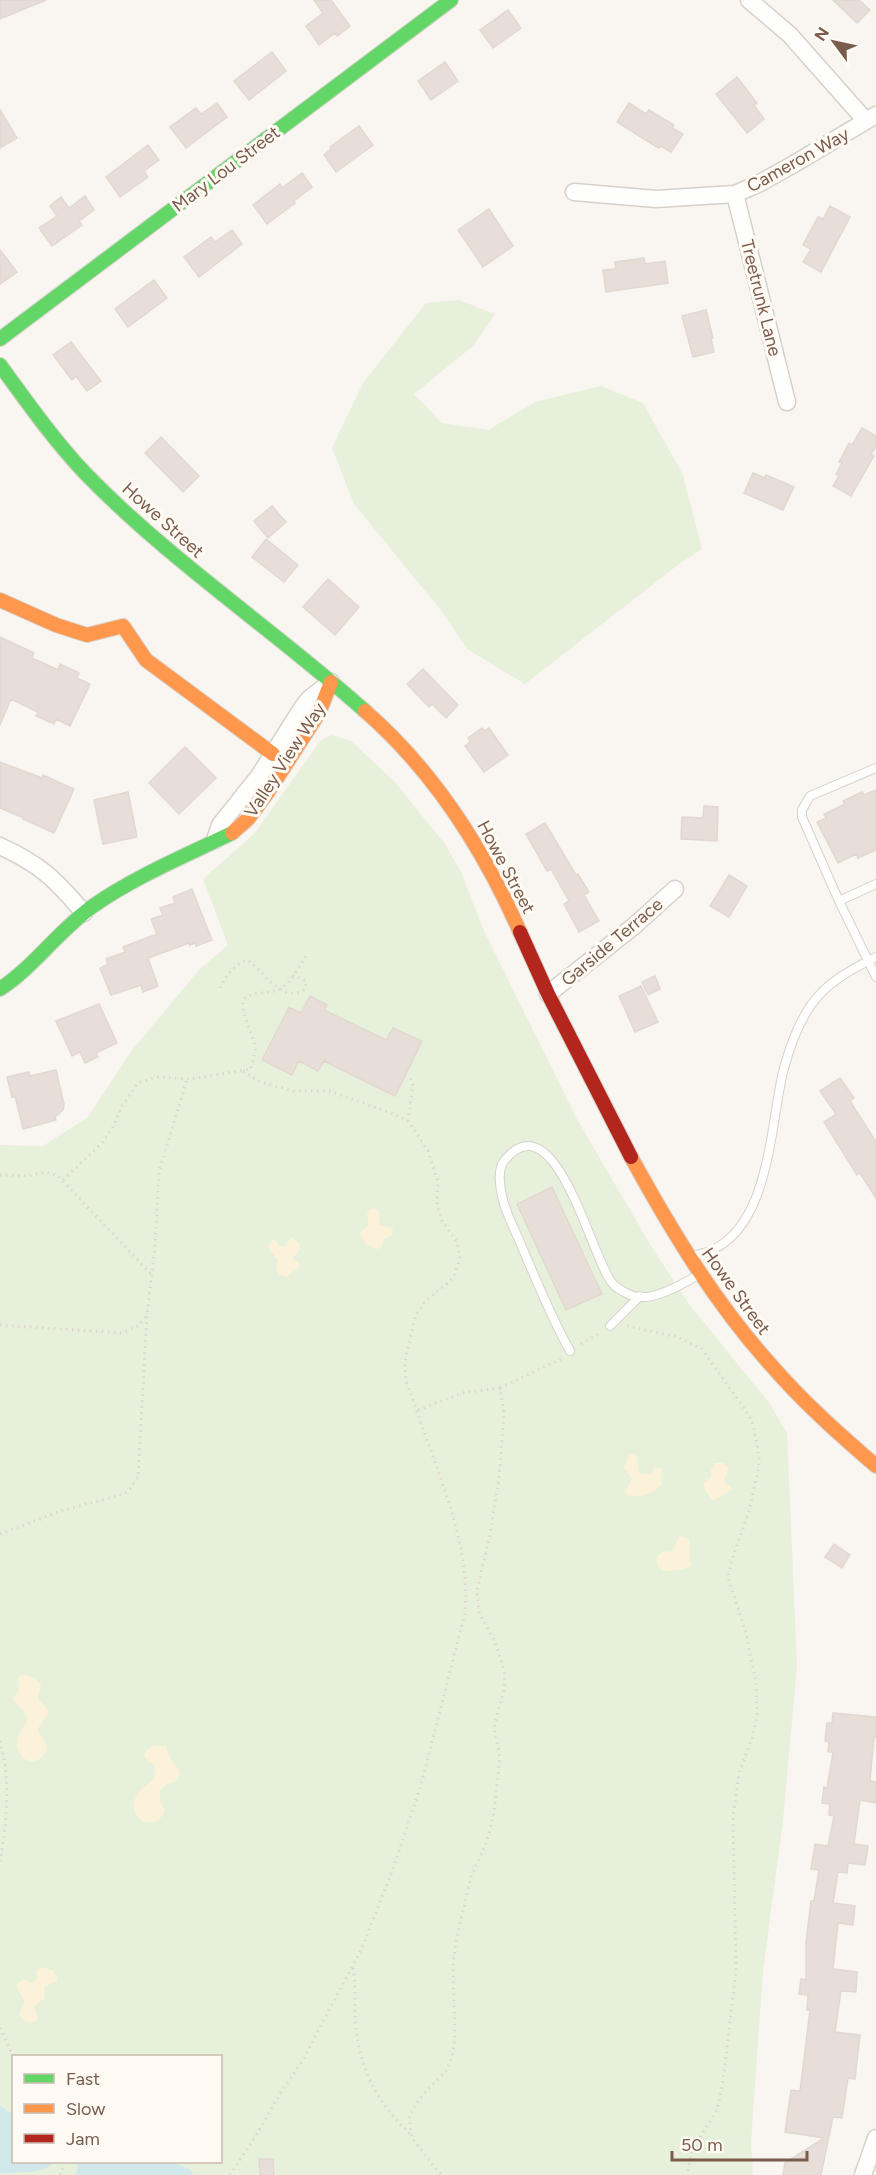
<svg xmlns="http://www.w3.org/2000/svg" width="876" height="2175" font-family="Figtree,sans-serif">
<rect width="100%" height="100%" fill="#f9f5f0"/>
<path fill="#e7f0db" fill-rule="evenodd" d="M459 300 495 314 473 346 414 394 442 423 488 430 535 402 601 386 643 403 683 475 702 549 679 564 525 684 467 649 440 609 354 504 332 448 363 383 426 303Z
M332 735 351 741 394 781 445 844 461 872 484 931 578 1121 651 1246 689 1304 770 1404 787 1433 797 1666 783 1821 763 1971 751 2142 753 2175H0V1145L43 1146 88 1117 132 1050 199 970 228 945 203 879 254 834 321 740ZM14 2056H220V2162H14Z"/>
<path fill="#fbf2d9" d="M375 1208 379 1212 380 1225 393 1228 392 1235 384 1239 381 1248 377 1249 366 1244 360 1234 361 1231 369 1225 367 1213 370 1209Z
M291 1237 300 1244V1249L293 1258 300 1264V1267L286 1277 279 1274 276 1269 278 1260 270 1250 268 1246 274 1239 280 1246 285 1247Z
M630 1454 637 1456 638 1471 642 1474H650L656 1467 661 1468 662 1484C654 1494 640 1498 628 1496L625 1491 632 1479 624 1467Z
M715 1463H723L729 1467 724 1481 733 1489 713 1501 705 1490 703 1483 711 1477V1470Z
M679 1536C695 1538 688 1545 689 1556 689 1559 691 1562 692 1566L680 1570 663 1571 658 1566 657 1557 662 1552 673 1551Z
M21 1675C30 1675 36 1678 41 1685L38 1699 48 1709V1715C29 1736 43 1729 47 1749 38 1770 16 1762 17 1741 18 1732 25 1727 27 1719 26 1709 16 1707 13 1698L19 1690 18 1678Z
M154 1746H166C169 1763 175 1760 180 1773L176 1781 167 1784 160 1790V1802L165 1810C159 1829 135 1826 134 1805 134 1786 160 1786 154 1765L147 1760 144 1756 146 1750Z
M40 1967 52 1970 57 1977V1981L44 1987 45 1998 34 2006 38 2019C31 2025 23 2022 19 2014L25 2002 17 1988V1984L24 1979 32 1983 35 1981 37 1977 36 1972Z"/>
<path fill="#d0e8ea" d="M0 2106 13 2114 14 2162H54C43 2175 19 2171 0 2174Z
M75 2162H171L189 2169 194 2175H76L78 2167Z"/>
<path fill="#e6ded7" stroke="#e2d8d2" stroke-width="1.5" d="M0 0H46L0 19Z
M314 0H331L350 26 337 36 335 33 319 45 306 26 323 13Z
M833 0H859L870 10 857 23Z
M508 10 521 28 493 48 480 30Z
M272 52 286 71 249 100 234 81Z
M445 62 458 81 431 100 418 81Z
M737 77 757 103 754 105 764 119 747 133 716 94Z
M217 103 227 117 186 148 170 127 196 108 201 114Z
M629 103 646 114 649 110 674 125 672 128 683 134 671 152 661 146 659 148 652 144 617 122Z
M0 110 17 138 0 148Z
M359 126 373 145 336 172 324 155 331 149 330 147Z
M148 145 159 160 144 171 148 177 120 197 106 177Z
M302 173 312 187 294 201 295 203 267 224 253 205 280 184 282 188Z
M85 196 94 210 79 221 82 225 52 246 39 228 57 216 50 206 61 197 69 208Z
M830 206 850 217 821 272 803 262 811 249 803 245 818 217 823 219Z
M489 209 513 246 483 267 458 230Z
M232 230 242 244 199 277 184 257 211 237 215 242Z
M0 250 17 272 0 284Z
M644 258 645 264 665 261 668 283 606 292 603 270 616 269 615 262Z
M154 280 167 298 128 327 115 309Z
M706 310 713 338H711L714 352 693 357 682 316Z
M71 342 101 381 87 391 76 376 72 380 53 355Z
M862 428 876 436V446L871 454 874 456 851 496 833 486 839 476 836 474 842 463 839 462 849 443 852 445Z
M161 437 199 476 183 492 145 453Z
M753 473 765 478 766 475 794 487 783 510 744 493Z
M272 506 286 522 268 538 254 521Z
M266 539 298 565 284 582 252 557Z
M328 579 359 607 335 635 303 607Z
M0 637 34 653 32 658 58 670 60 664 79 673 77 678 90 684 70 726 56 719 54 724 36 716 38 712 11 699 0 725Z
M423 669 458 705 446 718 432 704 429 707 407 684Z
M482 728 484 731 489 728 508 755 484 772 465 746 470 742 468 738Z
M185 747 216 778 179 814 149 783Z
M0 762 42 778 43 775 74 789 54 833 23 819 24 818 0 808Z
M876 790V850L858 858 856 854 838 863 817 822 826 818 824 814 845 804 843 801 862 792 864 795Z
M128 792 137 837 103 844 94 800Z
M704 806 718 807 717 841 681 839 682 817 703 818Z
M545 823 576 875 578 874 589 892 584 895 599 921 579 932 564 904 569 901 551 869 547 871 526 834Z
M729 875 747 886 729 917 710 906Z
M192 889 212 940 196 946 195 943 190 945 189 943 148 958 158 986 143 992 141 985 111 995 100 968 108 964 106 959 125 952 123 947 157 934 151 919 163 915 160 908 175 903 173 897Z
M655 976 660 989 648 995 642 982Z
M641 986 658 1022 635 1032 619 996Z
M310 996 327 1005 324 1010 386 1040 393 1028 422 1041 395 1096 324 1061 318 1071 299 1061 292 1075 262 1060 289 1007 301 1013Z
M99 1004 117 1043 96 1053 98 1057 85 1063 80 1052 72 1056 56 1021Z
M56 1070 64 1104 63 1110 55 1117 56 1120 23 1129 15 1096 12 1097 7 1077 29 1072 30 1076Z
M840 1078 854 1098 850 1101 876 1142V1198L860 1173 857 1175 824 1122 836 1114 820 1091Z
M552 1187 602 1294 566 1310 517 1204Z
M834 1544 850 1555 842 1568 825 1557Z
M833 1713 876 1717V1737H874L870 1781 876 1782V1803L860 1800 854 1844 868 1846 865 1865 848 1863 847 1873 838 1872 833 1903 855 1906 853 1925 838 1923 833 1969 857 1972 856 1992 841 1991 835 2032 860 2035 855 2079 848 2078 842 2118 833 2117 821 2175H783L785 2163 824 2138 785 2132 791 2090 800 2091 810 2010H807L808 1995 799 1994 801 1979 806 1980V1942L811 1901H814L819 1870 811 1869 815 1844 828 1846 834 1816 829 1815 830 1804 822 1803 824 1787 827 1788 833 1752H828L829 1742 825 1741 827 1723H832Z
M259 2159H273L274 2175H260Z"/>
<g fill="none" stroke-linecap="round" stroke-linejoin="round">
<defs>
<path id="lane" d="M876 884 839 901 876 977
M839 901 802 817V810L810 796 876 768
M693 1256C699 1254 705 1253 710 1251 770 1226 770 1126 783 1072 789 1049 797 1025 811 1005 827 982 852 969 876 957
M610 1326 640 1296
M570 1351C551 1317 537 1282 522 1247 516 1232 507 1216 503 1200 500 1189 497 1170 504 1161 556 1096 592 1262 613 1284 616 1288 624 1292 628 1294 648 1305 683 1284 700 1274"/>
<path id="street" d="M749 0 790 35 866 121
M574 192 656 199 735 194 758 184 794 164 876 115
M735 194 787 402
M215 840 220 825 259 776 302 708 310 698 331 682
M0 846C41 865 55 879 84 913
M548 994 634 926 675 889
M863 2175 876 2138"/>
<path id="fast" d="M0 339 451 0
M0 365C27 402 53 439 84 472 170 561 273 629 365 711
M0 989C35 966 59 930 93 906 136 876 185 856 232 833"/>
<path id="slow" d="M0 600 56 625 87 635 123 626 146 660 273 754
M365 711C435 772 483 848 520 932
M232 833 248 819 268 792 319 713 331 682
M631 1157C671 1230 715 1303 771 1365 803 1402 839 1434 876 1466"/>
<path id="jam" d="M520 932 548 994 631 1157"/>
</defs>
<use href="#lane" stroke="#d7d1cb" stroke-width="10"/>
<use href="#street" stroke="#d7d1cb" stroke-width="19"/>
<use href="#fast" stroke="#d9d2cb" stroke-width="16"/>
<use href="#slow" stroke="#d9d2cb" stroke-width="16"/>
<use href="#jam" stroke="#d9d2cb" stroke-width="16"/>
<path stroke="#dcd5d0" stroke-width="3" stroke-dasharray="1.5 4.5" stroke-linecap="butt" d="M220 988C227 976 233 964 248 960 262 971 285 1005 305 989L306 981 293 975
M408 1121 413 1086 410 1077
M0 1175 28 1176 46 1172 58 1176 151 1274
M63 1180 102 1143 113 1127 122 1106 138 1083 156 1077 191 1079 251 1069C252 1063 255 1055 255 1049 254 1032 241 1018 243 1000 253 990 268 995 280 989 292 982 299 966 307 955
M0 1325 122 1333 138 1326 147 1315
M627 1326 677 1337 702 1349 748 1414 753 1424 756 1439 759 1459 758 1470 748 1515 734 1553 728 1577 746 1633 751 1658 756 1682 757 1717 753 1735 739 1773 733 1817 736 1970 723 2081 717 2110 692 2150 687 2175
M581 1344 601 1332
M500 1388 561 1359
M418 1410 462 1393 500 1388 504 1413 499 1478 490 1535 477 1590 479 1612 495 1642 505 1674 504 1690 494 1727 500 1758 494 1812 487 1841 471 1877 456 1941 453 1964 455 2039 452 2057 446 2071 420 2098 409 2116 412 2138 441 2175
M0 1534 64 1510 124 1494 130 1489 138 1477 147 1315 155 1246 159 1172 187 1079
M0 1741C11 1780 7 1821 0 1861
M353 1968C356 1988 354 2008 356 2028 361 2073 378 2103 410 2134
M0 2028 14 2058
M60 2175 65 2162
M230 2175 255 2137 281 2092 301 2063 361 1950 393 1869 421 1785 465 1613C470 1558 449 1501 431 1451 422 1428 415 1404 406 1381L405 1365 406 1355 416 1315 425 1301 449 1282 454 1276 460 1257 457 1242 442 1221 437 1203 438 1181 428 1151 408 1121 396 1115 330 1091H293L261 1082 243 1071"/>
<use href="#lane" stroke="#fefefd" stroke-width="8"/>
<use href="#street" stroke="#fefefd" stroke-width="16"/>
<use href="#fast" stroke="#63d668" stroke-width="14"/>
<use href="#slow" stroke="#ff974d" stroke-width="14"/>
<use href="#jam" stroke="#b3261e" stroke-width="14"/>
</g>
<g text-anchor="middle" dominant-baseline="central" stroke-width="6" stroke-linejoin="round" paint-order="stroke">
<g font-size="18" fill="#7a5c4d" stroke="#fffaf3">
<text transform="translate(798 160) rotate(-29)">Cameron Way</text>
<text transform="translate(226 169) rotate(-37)">Mary Lou Street</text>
<text transform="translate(761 298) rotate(76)">Treetrunk Lane</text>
<text transform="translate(163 520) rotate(42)">Howe Street</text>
<text transform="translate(285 760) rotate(-57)">Valley View Way</text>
<text transform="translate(506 867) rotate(62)">Howe Street</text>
<text transform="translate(612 942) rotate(-40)">Garside Terrace</text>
<text transform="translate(736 1291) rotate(54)">Howe Street</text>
</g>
</g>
<rect x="12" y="2055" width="210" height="108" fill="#fffaf3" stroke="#cabbb1" stroke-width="1.5"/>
<rect x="24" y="2074" width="30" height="9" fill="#63d668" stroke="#cabbb1" stroke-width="1.5"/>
<text x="66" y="2085" font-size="18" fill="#7a5c4d">Fast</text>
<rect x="24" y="2104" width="30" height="9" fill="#ff974d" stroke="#cabbb1" stroke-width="1.5"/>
<text x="66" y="2115" font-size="18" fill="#7a5c4d">Slow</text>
<rect x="24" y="2134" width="30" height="9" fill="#b3261e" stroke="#cabbb1" stroke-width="1.5"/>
<text x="66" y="2145" font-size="18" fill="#7a5c4d">Jam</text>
<g transform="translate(834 42) rotate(303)" stroke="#fffaf3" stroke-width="4.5" paint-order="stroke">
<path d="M0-4.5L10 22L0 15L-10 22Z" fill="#7a5c4d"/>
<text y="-9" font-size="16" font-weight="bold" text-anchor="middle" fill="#7a5c4d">N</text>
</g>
<path d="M672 2151v9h135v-9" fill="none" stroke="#7a5c4d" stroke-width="3"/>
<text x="681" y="2151" font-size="18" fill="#7a5c4d" stroke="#fffaf3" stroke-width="4.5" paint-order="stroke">50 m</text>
</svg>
